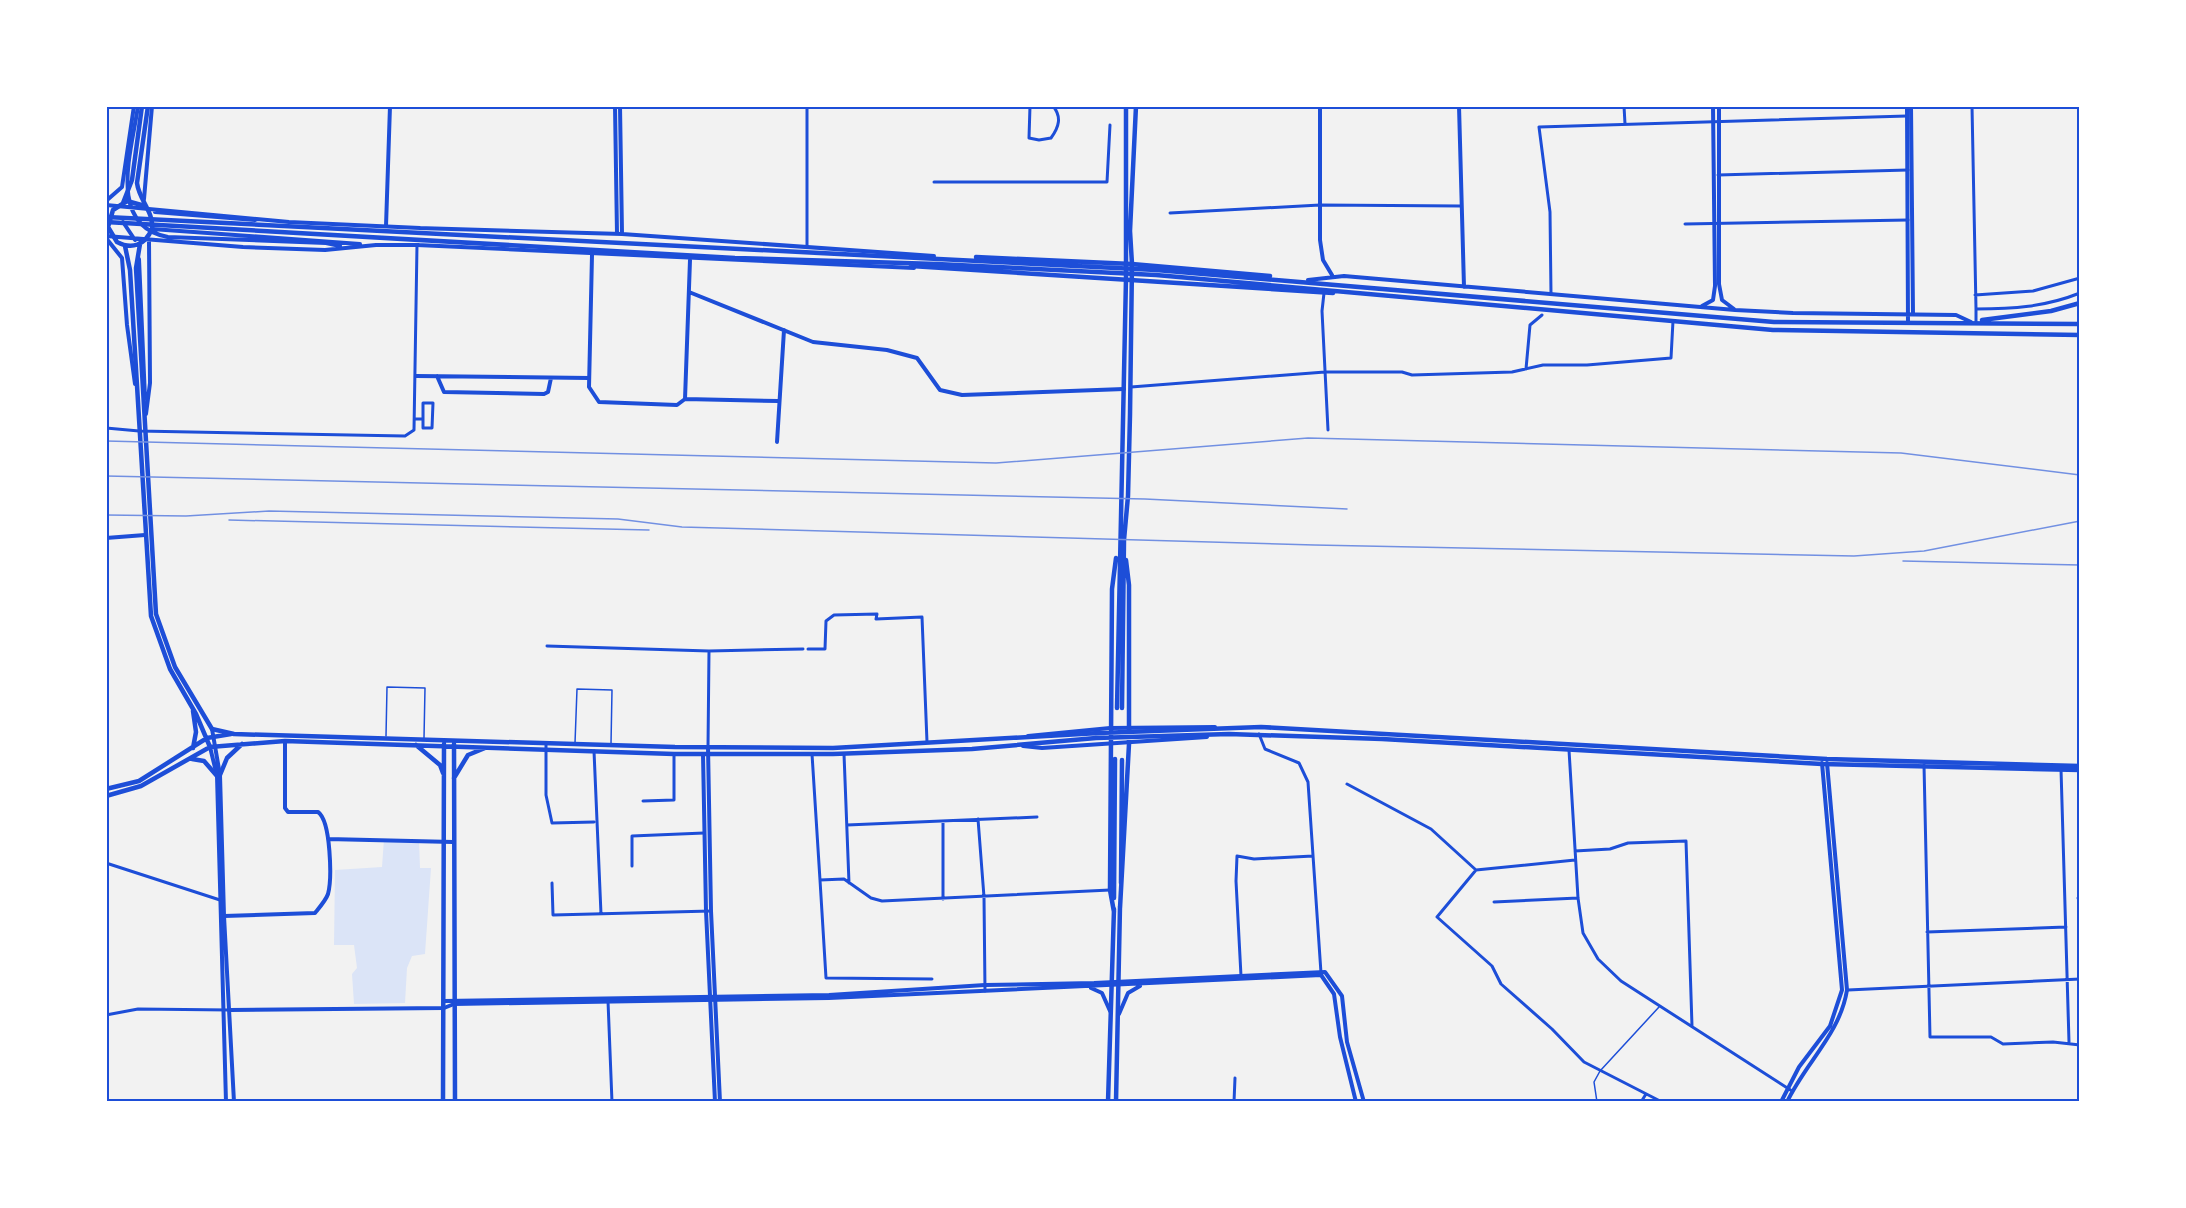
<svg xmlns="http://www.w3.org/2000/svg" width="2186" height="1208" font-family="'Public Sans',sans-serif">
<rect width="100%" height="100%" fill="#f2f2f2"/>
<path fill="#dbe4f7" d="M384 839 419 840 420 868H431L425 954 412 956 407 968 405 1003 354 1004 352 974 357 968 354 945H334L335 870 382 867Z"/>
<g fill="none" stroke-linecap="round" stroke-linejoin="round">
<path stroke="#1d4ed8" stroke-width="1.5" d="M386 736 387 687 425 688 424 738
M575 743 577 689 612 690 611 744
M1597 1102 1594 1082 1600 1071 1659 1007"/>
<path stroke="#1d4ed8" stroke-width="3" d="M807 106V247
M1030 106 1029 138 1039 140 1051 138C1059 127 1062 117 1053 106
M1624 106 1625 124
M1972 106 1976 309
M1718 175 1908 170
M934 182H1107L1110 125
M1170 213 1320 205 1461 206
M1685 224 1908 220
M1324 293 1322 311 1328 430
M1551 294 1550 212 1539 127 1907 116
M1975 295 2033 291 2080 278
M1976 322V309C2012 309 2045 307 2080 293
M1526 369 1530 325 1542 315
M1131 387 1325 372H1402L1412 375 1512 372 1543 365H1587L1671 358 1673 321
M414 419H423V428H432L433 403H423V419
M106 428 139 431 405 436 414 430 417 245
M547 646 709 651
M808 649H825L826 621 834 615 877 614 876 619 922 617 927 742
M1259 734 1265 749 1299 763 1308 782 1321 973
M546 743V795L552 823 594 822
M708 747 709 651 803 649
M1569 750 1578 898 1583 933 1598 959 1621 981 1792 1091
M594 751 601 914
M812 754 820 880
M844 754 849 883
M1924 765 1930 1037H1991L2003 1044 2053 1042 2080 1045
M2061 769 2069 1042
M1347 784 1431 829 1476 870
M643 801 674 800V754
M978 819 984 897 985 991
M943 821V899
M847 825 1037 817
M1575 851 1610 849 1628 843 1686 841 1692 1026
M1575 860 1476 870 1437 917 1492 966 1501 984 1552 1029 1584 1062 1662 1102
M106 863 220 900
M632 866V836L704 833
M552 883 553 915 711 911
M2078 898H2080
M1494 902 1578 898
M1927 932 2066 927
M1241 976 1236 881 1237 856 1254 859 1313 856
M932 979 826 978 820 880 844 879 871 898 882 901 1110 890
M1848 990 2080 979
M608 1001 612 1102
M106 1015 138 1009 230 1010
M1234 1102 1235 1078
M1641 1102 1646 1094"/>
<path stroke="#1d4ed8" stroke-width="4" d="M1320 106V240L1323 260 1332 275
M1459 106 1464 287
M1719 106V284L1722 300 1734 309
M1907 106 1908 323
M1911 106 1913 314
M106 201 122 187 134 106
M386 226 390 106
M592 255 589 387 599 402 677 405 685 399 778 401
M1308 280 1344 276 1735 310 1793 313 1956 315 1971 322
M689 292 813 342 887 350 917 358 940 390 962 395 1124 389
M1702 306 1713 300 1715 286 1713 106
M416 376 589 378
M437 376 444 392 544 394 548 392 551 378
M685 399 690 260
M777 442 784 330
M106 538 145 535
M328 839 453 842
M224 916 315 913C319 908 326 900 328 894 332 879 331 821 318 812H288L285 808V741
M1091 988 1102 993 1110 1011
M444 1001 829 995 985 985 1094 983 1325 972 1342 996 1347 1042 1364 1102
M230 1010 444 1008 454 1004 829 998 1321 975 1334 994 1340 1037 1356 1102
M1119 1014 1128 993 1140 986"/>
<path stroke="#1d4ed8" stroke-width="4" d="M138 106C132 150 106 226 168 237L326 243 340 246
M615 106 617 234
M620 106 622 234
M144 199 152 106
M106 205 289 222 420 228
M155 212 255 220
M123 222 135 240
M418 228 622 234 934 256
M152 229 360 244
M106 236 243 247 325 250 376 245H419
M106 238 122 258 127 325 135 384
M417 245 914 268
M139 259 145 398
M146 414 150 383 149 241
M212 729 220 775 224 916 234 1102
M1028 736 1110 728 1215 727
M1023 746 1042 748 1207 737
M210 747 217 776 226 1102
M708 747 711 911 720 1102
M703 754 706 911 715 1102
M1781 1102 1799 1067 1830 1026 1842 990 1822 763
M1787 1102C1806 1062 1840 1034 1847 990L1827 763"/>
<path stroke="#1d4ed8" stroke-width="4.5" d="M123 203 132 180 142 106
M145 206 127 201 113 210 108 227 117 242C132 250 145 245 152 229 154 212 139 200 137 183L148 106
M140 244 136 268 156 614 175 667 212 729 234 734 675 747 833 748 1099 733 1261 727 1827 759 2080 766
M125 246 130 270 151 616 170 669 196 714 210 747
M1117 708 1126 278V106
M1122 708 1124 540 1128 496 1130 415 1132 264 1130 231 1136 106
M193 711 196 732 193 748
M454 744 455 1102
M416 745 440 765 443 773
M192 759 204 761 217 776
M220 775 227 758 242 744
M454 778 468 755 485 748
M106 789 139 781 207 738 231 734
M106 796 141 786 210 747 285 741 674 754H833L972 749 1096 738 1229 734 1382 739 1822 764 2080 770
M1121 883 1122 760
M1114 898 1115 759
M1120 908 1129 744V585L1126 560
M1114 912 1110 890 1112 589 1116 558
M443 1102 444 744
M1108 1102 1114 909
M1116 1102 1120 906"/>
<path stroke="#1d4ed8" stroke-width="4.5" d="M106 217 1156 270 1774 322 2080 324
M106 222 735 258 937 264 1156 275 1773 330 2080 335
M976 257 1132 264 1270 276
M911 266 1333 293
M1982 320 2051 311 2080 303"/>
<path stroke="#7290e2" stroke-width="1.5" d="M106 441 996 463 1308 438 1901 453 2080 475
M106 476 1145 499 1347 509
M106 515 186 516 269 511 618 519 682 527C1073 539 1463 550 1854 556L1924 551 2080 521
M229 520 649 530
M1903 561 2080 565"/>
</g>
<rect width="2186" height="1208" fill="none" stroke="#ffffff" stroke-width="216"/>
<rect x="108" y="108" width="1970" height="992" fill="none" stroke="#1d4ed8" stroke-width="2"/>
</svg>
